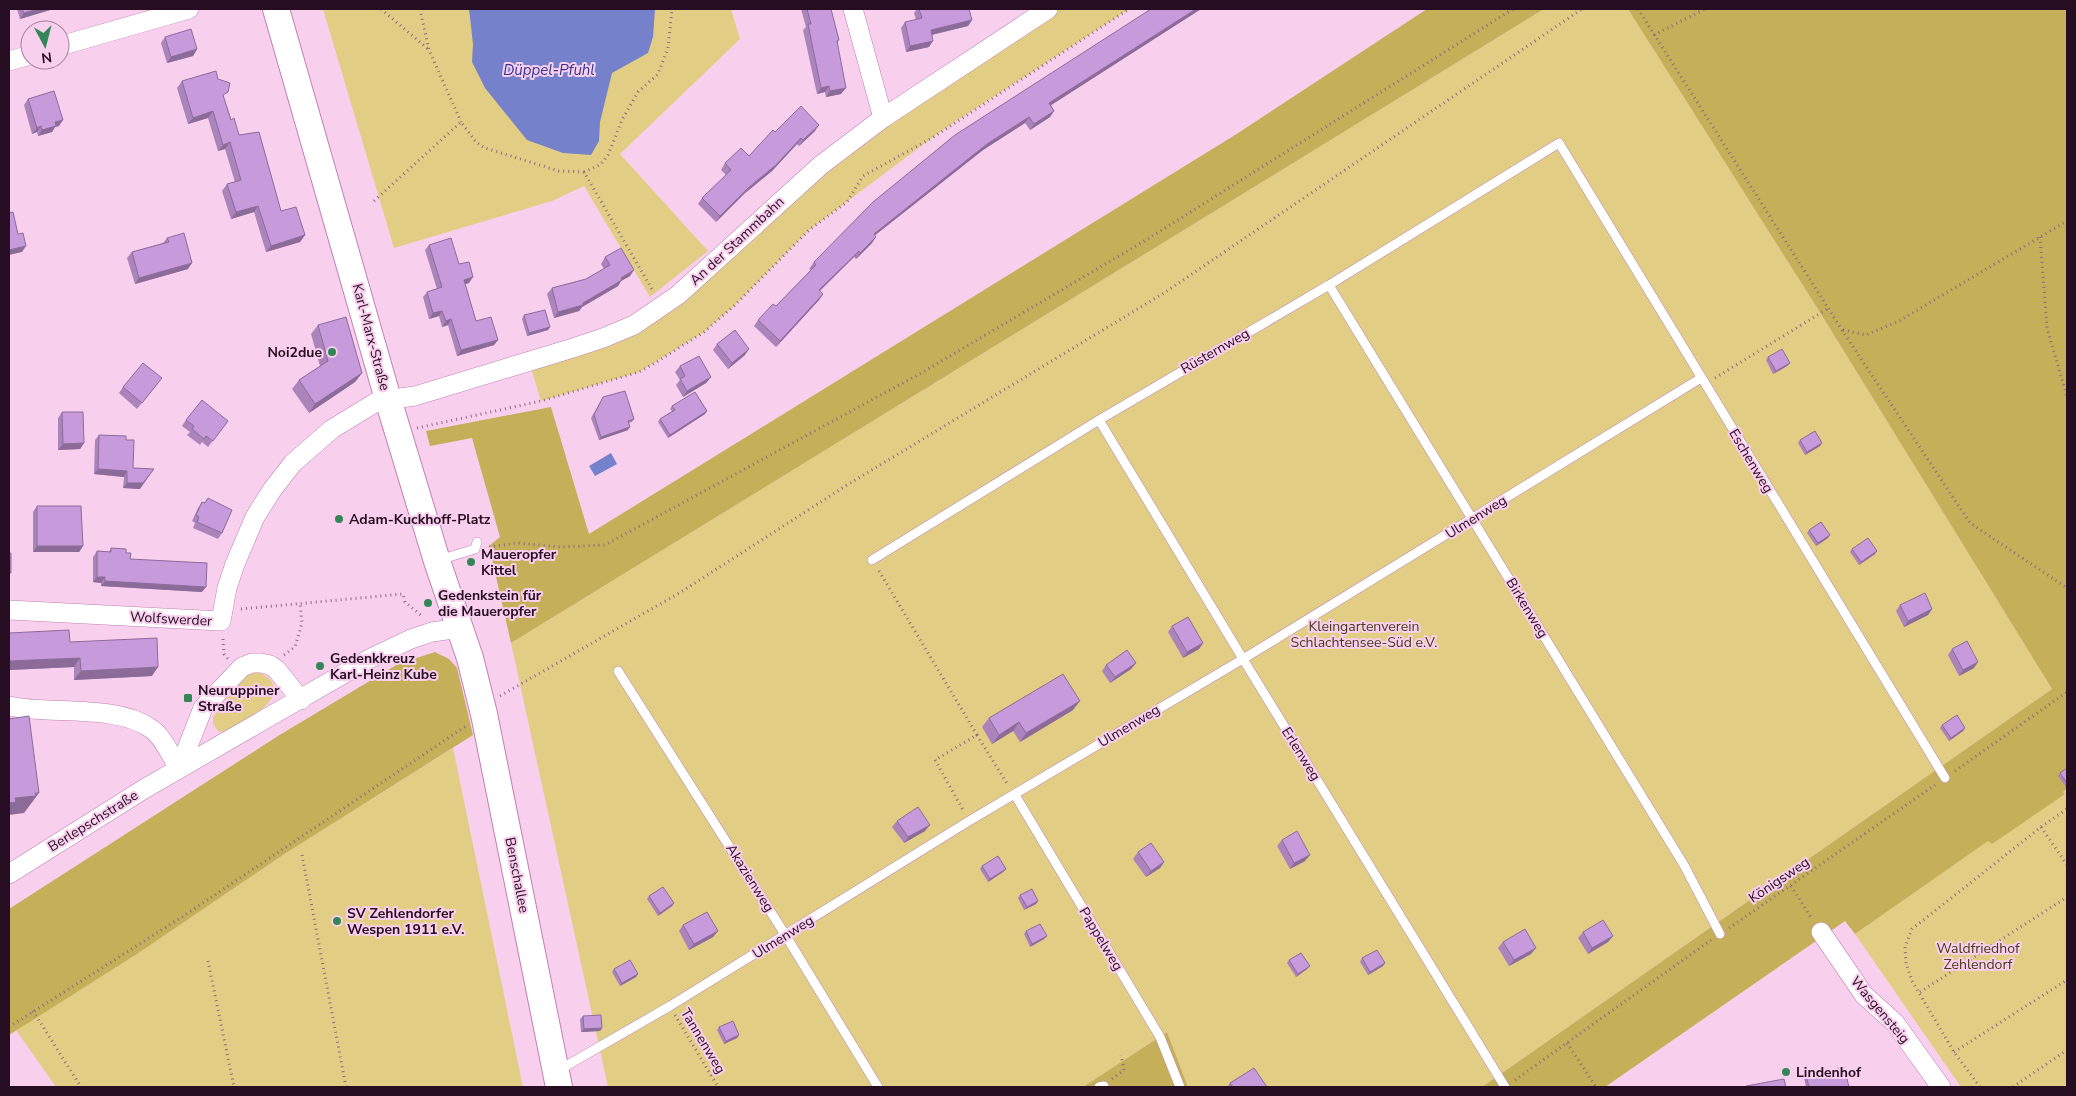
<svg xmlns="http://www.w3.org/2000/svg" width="2076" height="1096" font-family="'Nunito Sans',sans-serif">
<rect width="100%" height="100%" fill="#f9cfee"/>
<path fill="#e1ce84" d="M323 9H731L740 39 620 154 708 251 650 297 584 186 552 201 394 248Z
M1048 9H1129L944 129 809 230 735 305 704 332 639 372 541 401 529 361 634 325 796 187Z
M1544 9H1628L1821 314 2052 689 1482 1087H1188L1167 1032 1083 1087H608L511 643Z
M257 672C263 674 270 677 273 684 281 706 239 723 223 732L218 731 213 724V717L244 677Z
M453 748 523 1087H56L16 1030 137 954 283 855Z
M2067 789V1087H1961L1855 934 1988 840 2065 794 2063 792Z"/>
<path fill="#c5af58" d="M1427 9H1544L511 643 489 546 500 537 472 438 430 446 426 431 551 407 589 534 1235 135Z
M1628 9H2067V789L2063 792 2065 794 1992 844 1988 841 1855 934 1845 921 1605 1087H1482L2052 689 1821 314Z
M435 652 449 659 457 668 473 735 283 855 137 954 9 1035V909L278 736 398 664Z
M1167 1032 1188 1087H1083Z"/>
<path fill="#7582cb" d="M469 9H655L653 37 648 53 612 73 600 122 599 141 591 155 563 153 527 140 485 88 472 62 473 44Z
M611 453 617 464 595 476 589 466Z"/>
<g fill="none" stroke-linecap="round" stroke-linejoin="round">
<defs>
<path id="lane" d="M1329 285 1684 865 1720 934
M1099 420 1243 659 1505 1087
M439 560 475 549 477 542
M872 560 1099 420 1329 285 1559 143 1945 778
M618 671 786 936 878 1087
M1015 795 1160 1037 1180 1087
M559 1070 670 1006 969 821 1243 659 1701 378
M1099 1087 1104 1086"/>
<path id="street" d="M853 9 883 118
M60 46 189 9
M9 61 30 55
M9 610 221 621 227 588 235 564 255 517 272 490 293 463 332 429 378 401 415 396 573 348 603 338 634 325 678 295 821 165 883 118 1048 9
M9 706C49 715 115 704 150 728 163 736 171 756 179 769
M179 769 203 708 242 667 252 663H261L270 665 277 670 301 700
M9 874 144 789 371 658 411 639 432 632 460 628
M1821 932 1864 995 1895 1023 1941 1087"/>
<path id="secondary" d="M276 9 388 399 437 561 470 658 484 714 559 1087"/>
</defs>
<use href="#lane" stroke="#c180b3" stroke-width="10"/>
<use href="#street" stroke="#c180b3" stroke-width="20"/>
<use href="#secondary" stroke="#c180b3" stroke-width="28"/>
<path stroke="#8c6b84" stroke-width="3" stroke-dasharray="1 4" stroke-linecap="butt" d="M381 9 428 49
M420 9 429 50 461 122
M1638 9 1842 330 1970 523 2067 588
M1654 35 1705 9
M584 172 600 165 608 155 622 120 638 92 658 74 668 48 672 9
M374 201 461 122 476 142 485 148 559 171 584 172 653 291
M2040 237 2047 328 2067 397
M1843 330 1866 335 1899 321 2067 221
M1715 378 1829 308
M417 428 541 401 639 372 655 363 704 332 735 305 809 230 847 202 863 176 932 138 1129 9
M489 547 518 543 560 547 605 545 923 372 1146 240 1513 9
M879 571 977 735 935 760 963 810
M241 609 403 594 405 602 423 617
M223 639 224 654 228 659
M284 655 295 647 302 623 300 603
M500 696 681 592 847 485 1164 293 1582 9
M977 735 1008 785
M1955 771 2067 692
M2041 827 2067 865
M302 855 346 1087
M1791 886 1812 919
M1729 928 1935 785
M208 961 234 1087
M1920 992 2067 897
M33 1011 81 1087
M675 1015 718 1087
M9 1027 182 917 466 726
M1567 1043 1596 1087
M1954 1052 2067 980
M1112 1079 1124 1070 1121 1055
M1515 1080 1711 940
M1980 1087 1954 1052 1912 981 1906 963 1905 947 1912 929 2041 827 2067 809
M2013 1087 2067 1050"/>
<use href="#lane" stroke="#fff" stroke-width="9"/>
<use href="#street" stroke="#fff" stroke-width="19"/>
<use href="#secondary" stroke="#fff" stroke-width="26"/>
</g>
<path fill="#ab84bc" d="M17 9H51L50 10 20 19Z
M801 9H831L839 40 837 43 841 94 826 97 825 92 817 94 803 30 806 27Z
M917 9H969L972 20 968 26 932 35 929 47 906 52 901 28 905 22 916 20 914 13Z
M1151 9H1201L1051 105 1054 111 1050 117 1030 130 1025 123 983 150 875 235 872 243 856 259 854 257 820 291 823 294 819 300 776 347 754 326 758 320 776 306 811 270 809 269 814 262Z
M165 37 197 49 193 56 167 63 161 43Z
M182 81 224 98 231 120 281 211 305 235 300 242 266 252 254 212 231 219 222 191 227 184 235 182 225 149 218 151 208 118 188 124 177 88Z
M28 99 59 126 55 127 52 132 38 136 37 132 32 134 24 105Z
M815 131 799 146 797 144 772 171 744 194 716 222 698 204 702 198 726 175 721 170 725 163 749 156 775 132Z
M167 238 188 269 135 284 127 258 132 252 163 243Z
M429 245 459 264 469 283 465 284 476 321 498 340 494 345 457 356 448 325 442 327 439 316 429 319 423 297 427 292 437 289 425 250Z
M605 257 630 276 621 281 618 286 582 307 579 311 554 318 547 294 552 288 586 279 604 269 601 264Z
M524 315 550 327 548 330 527 336 522 319Z
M318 325 362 373 355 382 309 413 292 389 299 380 320 366 311 334Z
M717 344 745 355 728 369 713 350Z
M1768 357 1790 363 1787 366 1773 374 1766 360Z
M680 366 711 377 706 383 683 397 676 385 680 380 675 372Z
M157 384 137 409 119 393 123 387Z
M603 397 634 419 632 422 629 423 628 430 599 440 591 418Z
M672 406 705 414 668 438 658 422 660 419 672 411 670 409Z
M62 412 84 443 80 449 58 450V418Z
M186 420 228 421 208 447 202 442 200 445 187 435 190 432 182 426Z
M99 435 126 440 133 468 140 489 123 488 124 477 94 474 95 440Z
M1800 440 1820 446 1805 455 1798 443Z
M208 498 222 533 218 539 193 528 195 523 192 521 198 508 202 502 204 503Z
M37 506 83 546 79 552H33V512Z
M1809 530 1828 538 1816 546 1807 533Z
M111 548 126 553 130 559 202 592 101 586V583L93 582V557L97 551 109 552Z
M1852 549 1875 554 1859 565 1850 552Z
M1900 605 1932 609 1928 615 1904 627 1896 611Z
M1172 626 1203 643 1199 649 1183 658 1168 632Z
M9 633 70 642 152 676 74 680V667L9 670Z
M1952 649 1974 668 1959 676 1948 655Z
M1136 663 1131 669 1110 683 1102 671 1106 665Z
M1073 710 1020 742 1013 731 992 744 982 727 989 718Z
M1942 725 1965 728 1963 731 1949 741 1940 728Z
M2067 768V786L2066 787 2058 776 2060 773Z
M897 821 925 831 904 843 892 827Z
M1282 840 1305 861 1290 869 1277 846Z
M1138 852 1164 862 1160 868 1146 877 1133 859Z
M982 866 1006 869 1003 872 988 882 980 869Z
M1020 895 1038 901 1036 904 1024 910 1018 898Z
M649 896 674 903 672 906 658 916 647 899Z
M683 925 718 931 713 937 689 950 679 931Z
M1026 931 1044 939 1030 947 1024 934Z
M1583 932 1613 936 1608 942 1588 954 1578 938Z
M1503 942 1531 954 1509 966 1498 948Z
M1362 958 1383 966 1368 975 1360 962Z
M1289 960 1307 969 1296 977 1287 963Z
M614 969 636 977 620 986 612 972Z
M583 1016 602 1028 600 1031 581 1032 580 1019Z
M719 1027 737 1038 724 1044 717 1030Z
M1806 1075 1849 1087H1806L1804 1078Z
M1230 1083 1267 1087H1228V1086Z"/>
<path fill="#8b6c99" d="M38 9H51L50 10 20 19 24 13Z
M1196 9H1201L1045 109 1049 103Z
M972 20 968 26 926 36 931 30Z
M933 41 929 47 906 52 910 46Z
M197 49 193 56 167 63 171 57Z
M829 86 825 92 817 94 821 88Z
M846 88 841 94 826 97 830 91Z
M213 111 208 118 188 124 193 118Z
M1054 111 1050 117 1030 130 1034 124Z
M1029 117 1025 123 983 150 869 240 874 234 987 144Z
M63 120 59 126 55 127 52 132 38 136 42 130 55 122Z
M819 125 815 131 799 146 803 140Z
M41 126 37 132 32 134 37 128Z
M801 138 797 144 772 171 744 194 716 222 720 216Z
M230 142 225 149 218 151 223 145Z
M258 206 254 212 231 219 236 212Z
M305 235 300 242 266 252 271 246Z
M876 237 872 243 856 259 860 253Z
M26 246 22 252 9 255V250Z
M859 251 854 257 814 296 819 290Z
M192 263 188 269 135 284 139 278Z
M634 270 630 276 621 281 618 286 582 307 579 311 554 318 558 312 583 303 621 278Z
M473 277 469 283 460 286 464 280Z
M823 294 819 300 776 347 780 341Z
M442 311 439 316 429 319 433 313Z
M451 319 448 325 442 327 446 321Z
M550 327 548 330 527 336 529 333Z
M498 340 494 345 457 356 461 350Z
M749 349 745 355 728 369 732 363Z
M1790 363 1787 366 1773 374 1776 371Z
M362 373 355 382 309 413 315 404Z
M711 377 706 383 683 397 687 391Z
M707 411 705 414 668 438 670 435Z
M630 427 628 430 599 440 601 437Z
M84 443 80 449 58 450 63 444Z
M1822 443 1820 446 1805 455 1807 452Z
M98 469 127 471 124 477 94 474Z
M154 469 140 489 123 488 127 483Z
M1830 535 1828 538 1816 546 1818 543Z
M37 546H83L79 552H33Z
M1877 551 1875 554 1859 565 1861 562Z
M97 577H105L101 583 93 582Z
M105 581 206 587 202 592 101 586Z
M1932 609 1928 615 1904 627 1908 621Z
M1203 643 1199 649 1183 658 1187 652Z
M80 658 74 667 9 670V661Z
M1978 662 1974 668 1959 676 1963 670Z
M1136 663 1131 669 1110 683 1115 677Z
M158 667 152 676 74 680 81 671Z
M1080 701 1073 710 1020 742 1026 733Z
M1019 722 1013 731 992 744 999 735Z
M1965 728 1963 731 1949 741 1951 738Z
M39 793 24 813 9 815V803L15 798Z
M930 825 925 831 904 843 908 837Z
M1310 855 1305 861 1290 869 1294 863Z
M1164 862 1160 868 1146 877 1151 871Z
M1006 869 1003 872 988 882 990 879Z
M1038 901 1036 904 1024 910 1027 907Z
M674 903 672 906 658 916 660 913Z
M718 931 713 937 689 950 694 944Z
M1047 936 1044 939 1030 947 1032 944Z
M1613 936 1608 942 1588 954 1592 948Z
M1536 948 1531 954 1509 966 1514 960Z
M1385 963 1383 966 1368 975 1370 972Z
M1310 966 1307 969 1296 977 1298 974Z
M638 974 636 977 620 986 622 983Z
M602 1028 600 1031 581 1032 584 1029Z
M739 1035 737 1038 724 1044 726 1041Z"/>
<path fill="#c79adb" stroke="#8b6c99" d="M22 9H38L24 13Z
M807 9H831L839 40 837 41 846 88 830 91 829 86 821 88 808 24H811Z
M919 9H969L972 20 931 30 933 41 910 46 905 22 922 18Z
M1151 9H1196L1049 103 1054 111 1034 124 1029 117 987 144 874 234 876 237 860 253 859 251 819 290 823 294 780 341 758 320 773 304 776 306 816 265 814 262 873 202 955 135Z
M191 29 197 49 171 57 165 37Z
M216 71 218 79 230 83 228 92 223 95 231 120 234 118 239 135 259 132 281 211 296 207 305 235 271 246 258 206 236 212 227 184 241 180 230 142 223 145 213 111 193 118 182 81Z
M54 91 63 120 55 122 56 126 42 130 41 126 37 128 28 99Z
M801 106 819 125 803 140 801 138 776 165 748 188 720 216 702 198 731 170 725 163 741 148 749 156 773 130 775 132Z
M13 212 18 234 23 233 26 246 9 250V213Z
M184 233 192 263 139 278 132 252 169 242 167 238Z
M451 238 459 264 469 262 473 277 464 280 476 321 491 317 498 340 461 350 451 319 446 321 442 311 433 313 427 292 442 287 429 245Z
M621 248 634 270 621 278 622 280 583 303V305L558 312 552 288 586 279 610 265 605 257Z
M545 310 550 327 529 333 524 315Z
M346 317 362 373 315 404 299 380 328 361 318 325Z
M735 330 749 349 732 363 717 344Z
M1782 349 1790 363 1776 371 1768 357Z
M699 356 711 377 687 391 680 379 685 376 680 366Z
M143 363 162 378 142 403 123 387Z
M625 391 634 419 628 421 630 427 601 437 594 415 603 397Z
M695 392 707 411 670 435 660 419 675 410 672 406Z
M202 400 228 421 213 441 206 436 204 439 192 429 194 426 186 420Z
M62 412H83L84 443 63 444Z
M1815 431 1822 443 1807 452 1800 440Z
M99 435 126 436V440H134L133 468 154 469 143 483H127V471L98 469Z
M208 498 232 510 222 533 197 522 199 517 196 515 202 502 205 503Z
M37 506H81L83 546H37Z
M1821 522 1830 535 1818 543 1809 530Z
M1868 538 1877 551 1861 562 1852 549Z
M111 548 126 549V553H131L130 559 207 563 206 587 105 581V577H97V551L111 552Z
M9 553H11V573H9Z
M1925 593 1932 609 1908 621 1900 605Z
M1188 617 1203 643 1187 652 1172 626Z
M69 630 70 642 157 638 158 667 81 671 80 658 9 661V633Z
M1967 641 1978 662 1963 670 1952 649Z
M1127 650 1136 663 1115 677 1106 665Z
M1063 674 1080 701 1026 733 1019 722 999 735 989 718Z
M1957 715 1965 728 1951 738 1942 725Z
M29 716 39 793H35L36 796 15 798 16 802 9 803V719Z
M2067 768V783L2060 773Z
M918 807 930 825 908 837 897 821Z
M1297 831 1310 855 1294 863 1282 840Z
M1151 843 1164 862 1151 871 1138 852Z
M998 856 1006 869 990 879 982 866Z
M663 887 674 903 660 913 649 896Z
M1032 889 1038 901 1027 907 1020 895Z
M707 912 718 931 694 944 683 925Z
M1603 920 1613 936 1592 948 1583 932Z
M1040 924 1047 936 1032 944 1026 931Z
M1525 929 1536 948 1514 960 1503 942Z
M1377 950 1385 963 1370 972 1362 958Z
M1301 953 1310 966 1298 974 1289 960Z
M630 960 638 974 622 983 614 969Z
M601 1015 602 1028 584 1029 583 1016Z
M733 1021 739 1035 726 1041 719 1027Z
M1844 1067 1849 1087H1809L1806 1075Z
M1254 1068 1267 1087H1233L1230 1083Z
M1784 1079 1786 1087H1746V1086Z"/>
<g fill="#348657" stroke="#f9cfee" stroke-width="2">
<circle cx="332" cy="352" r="5"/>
<circle cx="339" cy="519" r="5"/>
<circle cx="471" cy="562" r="5"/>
<circle cx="428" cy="603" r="5"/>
<circle cx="320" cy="666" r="5"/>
<rect x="183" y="693" width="10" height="10" rx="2.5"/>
<circle cx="337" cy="921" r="5"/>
<circle cx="1786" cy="1072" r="5"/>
</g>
<g text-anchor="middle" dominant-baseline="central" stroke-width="4" stroke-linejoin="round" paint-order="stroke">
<g font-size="14" fill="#260d21" stroke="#f9cfee">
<text transform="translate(737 241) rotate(-43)">An der Stammbahn</text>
<text transform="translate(371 337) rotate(75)">Karl-Marx-Straße</text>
<text transform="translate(1215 351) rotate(-30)">Rüsternweg</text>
<text transform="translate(1751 461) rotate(59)">Eschenweg</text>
<text transform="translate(1476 517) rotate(-32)">Ulmenweg</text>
<text transform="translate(1527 608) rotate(59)">Birkenweg</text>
<text transform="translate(171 619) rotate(3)">Wolfswerder</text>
<text transform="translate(1129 726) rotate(-31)">Ulmenweg</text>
<text transform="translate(1301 754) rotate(58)">Erlenweg</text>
<text transform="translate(93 821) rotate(-32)">Berlepschstraße</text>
<text transform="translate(517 875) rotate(79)">Benschallee</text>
<text transform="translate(750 878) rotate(58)">Akazienweg</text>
<text transform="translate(1779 880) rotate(-34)">Königsweg</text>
<text transform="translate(783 937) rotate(-32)">Ulmenweg</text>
<text transform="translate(1101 939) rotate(59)">Pappelweg</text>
<text transform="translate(1880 1010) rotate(50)">Wasgensteig</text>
<text transform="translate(703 1041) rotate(59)">Tannenweg</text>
</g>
<g font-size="14" font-weight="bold" fill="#260d21" stroke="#f9cfee" text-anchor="start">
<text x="322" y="352" text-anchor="end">Noi2due</text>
<text x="349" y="519">Adam-Kuckhoff-Platz</text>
<text x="481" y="554">Maueropfer<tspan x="481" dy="16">Kittel</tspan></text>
<text x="438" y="595">Gedenkstein für<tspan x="438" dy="16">die Maueropfer</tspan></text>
<text x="330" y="658">Gedenkkreuz<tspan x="330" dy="16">Karl-Heinz Kube</tspan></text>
<text x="198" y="690">Neuruppiner<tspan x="198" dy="16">Straße</tspan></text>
<text x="347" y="913">SV Zehlendorfer<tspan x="347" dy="16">Wespen 1911 e.V.</tspan></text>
<text x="1796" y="1072">Lindenhof</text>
</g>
<g font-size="14" fill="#453b16" stroke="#f9cfee">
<text x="1364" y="626">Kleingartenverein<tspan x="1364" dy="16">Schlachtensee-Süd e.V.</tspan></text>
<text x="1978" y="948">Waldfriedhof<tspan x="1978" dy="16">Zehlendorf</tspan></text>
</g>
<g font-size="15" font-style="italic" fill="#32378d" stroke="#f9cfee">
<text x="549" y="70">Düppel-Pfuhl</text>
</g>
</g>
<rect width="2076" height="1096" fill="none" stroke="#260d21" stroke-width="20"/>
<g transform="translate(45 45) rotate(173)"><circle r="24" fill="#f9cfee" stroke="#a5819c"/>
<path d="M0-4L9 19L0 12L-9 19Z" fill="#348657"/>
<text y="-8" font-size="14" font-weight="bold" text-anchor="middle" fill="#260d21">N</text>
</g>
</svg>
